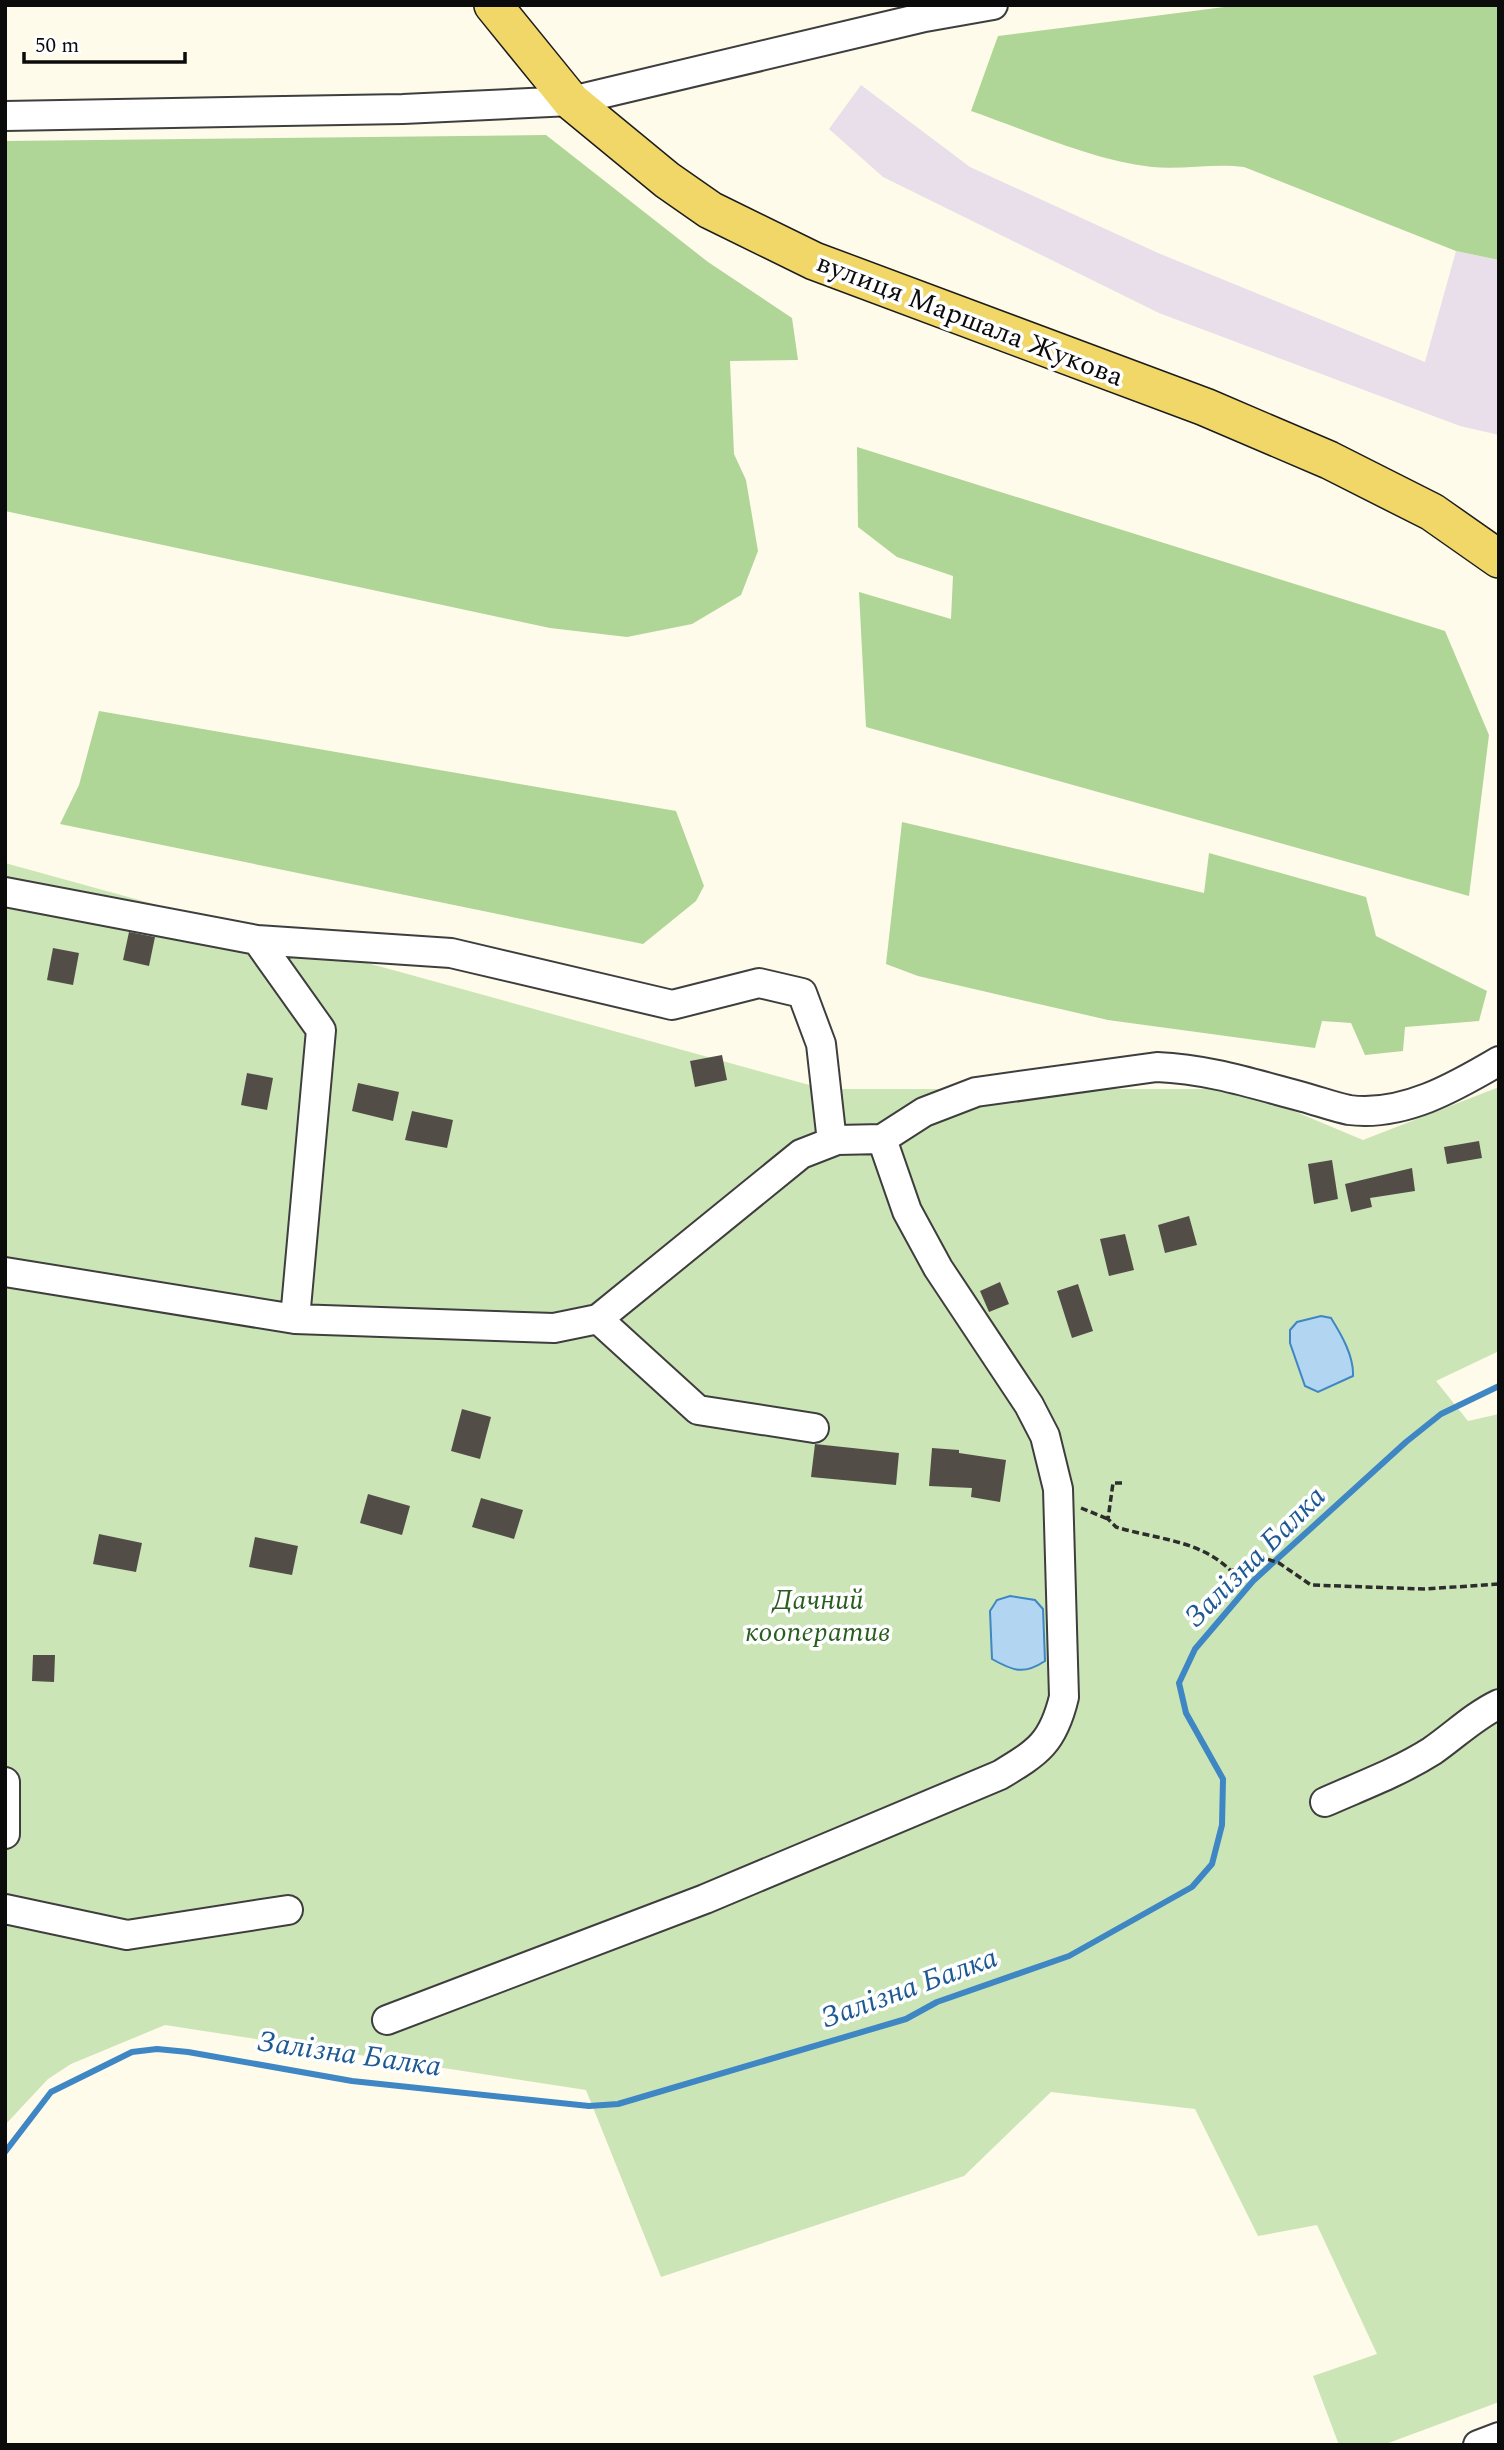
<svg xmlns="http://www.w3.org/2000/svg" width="1504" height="2450" font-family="Spectral,serif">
<rect width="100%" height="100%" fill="#fefbea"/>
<path fill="#e9dfea" d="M861 85 970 167 1158 253 1425 362 1456 251 1499 260V435L1460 426 1159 313 883 177 829 129Z"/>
<path fill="#cce5b6" d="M5 863 824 1089H1241L1363 1140 1499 1087V1351L1436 1381 1468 1421 1499 1414V2402L1383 2445H1339L1313 2376 1377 2354 1317 2225 1258 2236 1195 2109 1051 2092 964 2176 661 2277 586 2090 165 2025 71 2064 48 2079 5 2125Z"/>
<path fill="#afd597" d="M1240 5H1499V260L1456 251 1244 167C1213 163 1183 170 1152 167 1091 160 1029 131 971 111L998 36Z
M546 135 708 262 792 318 798 360 730 361 734 454 746 480 758 551 741 595 692 624 627 637 550 628 5 511V141Z
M857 447 1445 631 1489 735 1469 896 866 727 859 592 951 619 953 576 897 557 858 527Z
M99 711 676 811 704 886 696 901 643 944 60 824 79 785Z
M902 822 1204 893 1209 853 1366 897 1376 936 1487 991 1479 1021 1405 1027 1403 1051 1365 1055 1351 1023 1322 1021 1315 1048 1108 1020 918 976 886 964Z"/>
<path fill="#b2d6f2" stroke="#3e86c4" stroke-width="2" d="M1321 1316 1331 1318C1341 1334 1354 1356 1353 1376L1318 1392 1305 1386 1290 1343V1330L1297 1322Z
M1010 1596 1035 1600 1043 1609 1045 1661C1024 1675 1013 1671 992 1659L990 1611 997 1600Z"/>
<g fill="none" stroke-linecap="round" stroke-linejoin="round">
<path stroke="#3e86c4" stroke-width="6" d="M5 2152 51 2092 132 2052 157 2049 188 2052 352 2081 589 2106 618 2104 906 2019 937 2002 1069 1956 1192 1887 1212 1864 1222 1825 1223 1779 1186 1713 1179 1683 1195 1649 1253 1581 1406 1442 1441 1414 1499 1386"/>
</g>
<path fill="#534d48" d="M129 932 155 937 149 966 123 960Z
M53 948 79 953 73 985 47 980Z
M722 1055 727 1080 695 1087 690 1061Z
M247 1073 273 1078 267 1110 241 1105Z
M358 1083 399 1092 393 1121 352 1111Z
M412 1111 453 1120 447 1148 405 1140Z
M1479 1141 1482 1158 1447 1164 1444 1147Z
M1332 1160 1338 1199 1314 1204 1308 1164Z
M1412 1168 1415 1191 1370 1198 1372 1207 1351 1212 1345 1184Z
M1189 1216 1197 1245 1165 1253 1158 1225Z
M1125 1234 1134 1270 1109 1276 1100 1239Z
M1000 1282 1009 1304 989 1312 980 1291Z
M1078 1284 1093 1331 1072 1338 1057 1291Z
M462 1409 491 1417 480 1459 451 1451Z
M815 1444 899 1453 896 1485 811 1477Z
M932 1448 959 1450V1453L1006 1460 1000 1502 971 1497 972 1488 929 1486Z
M368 1494 410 1506 402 1535 360 1523Z
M481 1498 523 1510 514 1539 472 1527Z
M99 1534 142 1543 136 1572 93 1564Z
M255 1537 298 1546 292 1575 249 1567Z
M33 1655H55L54 1682 32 1681Z"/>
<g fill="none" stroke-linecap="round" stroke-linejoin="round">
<defs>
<path id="minor" d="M5 116 403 109 571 101 925 17 993 5
M5 892 257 940 321 1030 295 1319
M257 940 451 953 672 1005 759 983 802 993 821 1044 832 1142
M5 1272 295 1319 554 1328 598 1319 801 1154 837 1140 882 1139 924 1112 976 1092 1157 1067C1208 1069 1254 1084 1303 1097 1318 1101 1334 1107 1349 1110 1403 1117 1455 1087 1499 1061
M598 1319 698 1410 814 1428
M5 1782V1834
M1325 1802C1361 1786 1399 1772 1432 1751 1455 1735 1474 1716 1499 1704
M5 1909 127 1935 288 1910
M387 2020 705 1899 1000 1775C1038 1752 1053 1743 1064 1697L1058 1489 1045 1436 1029 1405 938 1268 907 1211 882 1139
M1478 2445 1499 2437"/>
<path id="major" d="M493 5 571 101 667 180 710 210 814 261 1205 407 1329 460 1432 512 1499 559"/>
</defs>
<use href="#minor" stroke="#3e3e3e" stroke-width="32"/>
<use href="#major" stroke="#1c1c1c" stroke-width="40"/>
<path stroke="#2d2d2d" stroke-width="3.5" stroke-dasharray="7 3.5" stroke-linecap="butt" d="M1122 1483H1113L1108 1519 1116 1527C1155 1539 1201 1540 1231 1571L1267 1559 1279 1563 1311 1585 1425 1589 1499 1584
M1081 1508 1108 1519"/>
<use href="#minor" stroke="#fff" stroke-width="28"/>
<use href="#major" stroke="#f0d768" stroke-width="37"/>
</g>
<g text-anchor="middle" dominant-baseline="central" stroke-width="7" stroke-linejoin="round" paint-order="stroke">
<g font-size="28" fill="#0b0b0b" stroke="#fff">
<text transform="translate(970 320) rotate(21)">вулиця Маршала Жукова</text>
</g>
<g font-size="28" font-style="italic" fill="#295e20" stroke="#fff">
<text x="818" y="1600">Дачний<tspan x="818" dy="32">кооператив</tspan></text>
</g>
<g font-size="30" font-style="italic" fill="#1d5994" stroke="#fff">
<text transform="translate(1255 1557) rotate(-45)">Залізна Балка</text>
<text transform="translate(909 1988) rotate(-20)">Залізна Балка</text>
<text transform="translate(349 2054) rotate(8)">Залізна Балка</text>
</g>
</g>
<rect width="1504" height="2450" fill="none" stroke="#0b0b0b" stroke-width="14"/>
<path d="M24 52v10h161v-10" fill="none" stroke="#0b0b0b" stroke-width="3.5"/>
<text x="35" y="52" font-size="21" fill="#0b0b0b" stroke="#ffffff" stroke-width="5" paint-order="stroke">50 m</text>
</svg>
